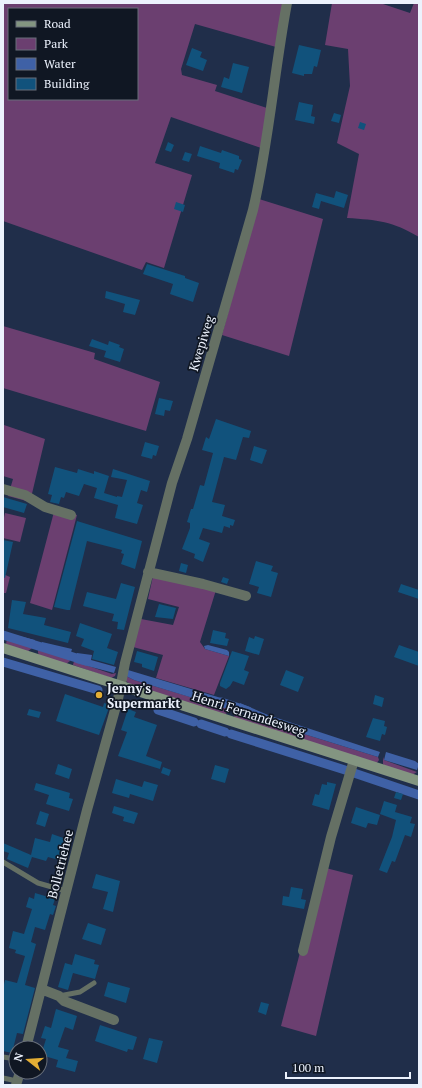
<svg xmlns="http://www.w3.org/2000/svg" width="422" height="1088" font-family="'PT Serif',serif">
<rect width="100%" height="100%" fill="#202e4a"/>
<path fill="#6b3f70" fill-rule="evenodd" d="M3 3H284L276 47 195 24 181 69 182 75 217 85 215 91 267 108 261 148 171 117 155 163 192 175 164 268 146 262 142 270 3 221ZM9 9H137V99H9Z
M332 3H380L410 13 414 3H419V237C392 221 378 220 347 218L359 154 337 143 350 86 348 49 325 45Z
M259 199 323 219 289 356 222 335Z
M3 326 95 353 94 359 160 382 146 431 3 388Z
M4 425 45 439 30 502 8 496 13 479 3 476Z
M55 508 77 515 52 610 30 603Z
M5 513 26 518 20 542 3 538V522Z
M3 574 10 577 6 593H3Z
M153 576 216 590 200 642 205 649 229 656 214 695 156 678 163 655 133 647 141 619 173 625 179 607 148 599Z
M7 639 32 648 27 652 6 644Z
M38 649 69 659 70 661 66 664 40 656 38 653Z
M74 661 112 674 116 673 115 676 111 678 73 665Z
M126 676 134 680 230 709 224 716 130 684 126 681Z
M235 711 236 713 378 757 379 760 376 764 234 718Z
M383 757 384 760 417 772 412 775 385 766 383 764Z
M322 867 353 875 316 1036 281 1026Z"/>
<path fill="#3f61a6" d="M7 633 35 640 32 648 6 640Z
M42 642 72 649 69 659 39 650Z
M208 645 227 650 229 652V656L205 649 204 646Z
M77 653 92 655 91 660 116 667 114 673 76 663 74 661Z
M128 670 231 701 232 703 229 709 134 680 126 676Z
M240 703 268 715 380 752 378 757 236 713Z
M386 752 415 761 419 764 417 770 384 760Z"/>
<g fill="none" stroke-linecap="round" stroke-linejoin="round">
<path stroke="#3f61a6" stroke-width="9" d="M3 635 86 661
M3 662 98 690
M221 702 248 711
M158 710 194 722
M201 724 225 732
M231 734 345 770
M354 773 419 795"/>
</g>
<path fill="#11527c" d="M299 45 321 50 317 67 314 66 312 74H304V76L292 73Z
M192 48 202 52 200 57 207 60 203 71 186 65Z
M233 63 249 67 242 93 221 87 224 77 229 79Z
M299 102 313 105 311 116 315 117 314 124 295 120Z
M334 113 341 115 339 123 331 121Z
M360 122 366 124 364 130 358 128Z
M168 142 174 145 171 152 165 150Z
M200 146 221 153 222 150 239 156V159L242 160 238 170 235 169 234 173 219 168 220 163 197 156Z
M185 152 192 154 189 162 182 160Z
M336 191 348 195 344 208 321 201 319 209 312 207 316 193 334 198Z
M176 202 185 205 183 212 174 209Z
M147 264 185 276V278L199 283 193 302 170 294 173 284 143 274Z
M106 291 140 300 135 315 123 312 125 304 105 298Z
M92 339 108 345 109 341 120 345 119 347 124 349 120 362 104 357 106 351 89 346Z
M159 398 173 401 170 411 165 410 164 416 155 414Z
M216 419 251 431 249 438 243 437 236 460 224 457 212 502 225 505 222 516 235 520 233 526 230 525V528L224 526 222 533 203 528 199 539 210 543 203 562 194 558 195 554 182 549 190 528V523L187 522 191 509H193L200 485 204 486 213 453 202 450 206 437 209 439Z
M145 442 159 446 156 456 153 455 152 459 141 456Z
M254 446 267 450 262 464 250 460Z
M55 467 77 473 78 469 94 474V471L109 476 104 493 117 497V496L122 497 127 480 111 477 113 469 150 481 147 492 141 490 137 503 143 505 137 524 115 518 118 505 94 498 97 488 84 484 79 496 66 492 64 498 61 497 59 504 50 502 52 495 48 494Z
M3 497 27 504 24 513 3 507Z
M77 521 142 541 135 569 121 564 124 554 121 553 122 550 87 541 70 610H67L54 607Z
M3 540 13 542 5 578 3 577Z
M256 561 273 566 271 571 278 573 271 597 257 593 259 587 249 584Z
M181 563 188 565 186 573 179 571Z
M223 577 229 579 227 584 221 582Z
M121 583 135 587 124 630 117 629 118 622 112 621 114 614 83 606 87 592 116 599Z
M401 584 419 590V599L398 592Z
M12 600 26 602 23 614 46 618 44 625 71 632 68 643 8 628Z
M159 604 176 608 173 619 155 617Z
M80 623 112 634 107 648 118 652 114 665 92 659 94 651 81 646 84 639 76 636Z
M213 630 226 633 225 638 229 639 227 646 210 643Z
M255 636 264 639 259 655 245 651 249 637 254 639Z
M399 645 419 652V666L394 657Z
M137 651 158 657 154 671 142 667V664L134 662Z
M232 651 249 656 244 670 249 672 244 685 233 681 230 686 226 689 220 686V683Z
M286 670 304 677 298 692 280 685Z
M65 694 103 707 104 703 110 705 99 735 56 721Z
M375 695 384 698 382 707 373 704Z
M29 709 41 712 39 718 27 715Z
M128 709 136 712 134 717 157 725 146 756 162 762 160 769 118 756 127 732 121 730Z
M373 718 385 721 384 726 387 727 385 735 382 734 380 741 366 737Z
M58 764 72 769 69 779 55 774Z
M215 765 229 769 225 783 211 779Z
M163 767 171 770 169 776 161 773Z
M116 779 142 787 144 781 158 785 153 801 130 794 129 798 112 793Z
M327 782 336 784 329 810 312 805 315 794 319 795 322 784 327 785Z
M36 783 70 793 69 798 73 799 69 811 46 804 49 795 34 790Z
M396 792 403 794 401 800 394 798Z
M384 801 397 805 395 812 412 817 410 823 415 824 411 837 405 835 395 862 392 861 387 873 379 870 392 837 396 820 380 814Z
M114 806 138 813 134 824 123 821 124 817 112 813Z
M356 807 380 815 377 825 368 823 366 828 351 823Z
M40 811 49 814 45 827 36 824Z
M52 834 72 841 66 862 48 857 46 861 32 857 28 868 7 859 9 853 3 851V843L31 855 35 838 50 842Z
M96 874 120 881 113 912 103 909 108 892 92 888Z
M291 887 303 889 301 899 306 900 304 909 282 905 283 896 289 897Z
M35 893 55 899 53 905 56 906 53 915 50 914 45 930 35 927 31 942 36 944 25 985 35 988 23 1034 17 1033 12 1053 3 1051V989L5 980 17 983 25 956 15 953 16 950 9 948 13 931 24 934 32 909 26 907 29 897 34 899Z
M88 923 106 929 101 945 82 939Z
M75 954 95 960 94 964 99 965 95 979 73 973 68 990 58 987 65 963 72 965Z
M108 982 130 988 126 1003 104 996Z
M261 1002 269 1004 266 1015 258 1012Z
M56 1009 77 1016 73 1030 65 1027 58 1047 69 1050 66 1058 78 1061 75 1072 56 1067 58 1060 41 1055 46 1039 41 1038 45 1026 51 1028Z
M100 1025 137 1037 133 1050 128 1049 127 1052 95 1041Z
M149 1038 163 1041 157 1063 143 1059Z"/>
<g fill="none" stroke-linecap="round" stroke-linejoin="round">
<path stroke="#657064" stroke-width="5" d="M3 862 38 883 66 891
M59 996 80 992 94 983
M3 1057 16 1059
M3 1078 17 1081"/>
<path stroke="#657064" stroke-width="10" d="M3 489 25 495 45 507 71 515
M148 572 203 584 246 596
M303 951 331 837 354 760
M41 989 59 996 64 1001 114 1020
M26 1048 87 810 118 699 125 663 172 483 187 439 253 210C269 142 274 72 287 3
M16 1085 20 1072"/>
<path stroke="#839581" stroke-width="10" d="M3 648 419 781"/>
</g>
<circle fill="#e3ae35" stroke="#101723" stroke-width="1.5" cx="99" cy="695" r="4"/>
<g text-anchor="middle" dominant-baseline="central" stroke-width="3.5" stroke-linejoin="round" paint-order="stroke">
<g font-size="13" fill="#ecf2fd" stroke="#101723">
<text transform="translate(201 343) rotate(-73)">Kwepiweg</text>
<text transform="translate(249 713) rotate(18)">Henri Fernandesweg</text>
<text transform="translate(60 864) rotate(-76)">Bolletriehee</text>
</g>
<g font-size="13" font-weight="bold" fill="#ecf2fd" stroke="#101723" text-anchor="start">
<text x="107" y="688">Jenny's<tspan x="107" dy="15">Supermarkt</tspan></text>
</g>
</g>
<rect width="422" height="1088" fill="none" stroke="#ecf2fd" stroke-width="8"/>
<rect x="8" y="8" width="130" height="92" fill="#101723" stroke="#686f7a"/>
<rect x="16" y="21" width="20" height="6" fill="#839581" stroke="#686f7a"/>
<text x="44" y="28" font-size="12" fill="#ecf2fd">Road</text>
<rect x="16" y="38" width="20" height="12" fill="#6b3f70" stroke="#686f7a"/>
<text x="44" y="48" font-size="12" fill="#ecf2fd">Park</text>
<rect x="16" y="58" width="20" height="12" fill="#3f61a6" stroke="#686f7a"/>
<text x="44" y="68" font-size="12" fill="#ecf2fd">Water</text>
<rect x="16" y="78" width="20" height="12" fill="#11527c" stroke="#686f7a"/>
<text x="44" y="88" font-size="12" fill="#ecf2fd">Building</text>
<g transform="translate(28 1060) rotate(287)"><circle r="19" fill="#101723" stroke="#686f7a"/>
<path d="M0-3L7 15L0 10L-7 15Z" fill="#e3ae35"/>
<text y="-6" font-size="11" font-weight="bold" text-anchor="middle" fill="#ecf2fd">N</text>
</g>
<path d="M286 1072v6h124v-6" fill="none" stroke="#ecf2fd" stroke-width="2"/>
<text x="292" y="1072" font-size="12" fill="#ecf2fd" stroke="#101723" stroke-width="3" paint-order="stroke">100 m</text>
</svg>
